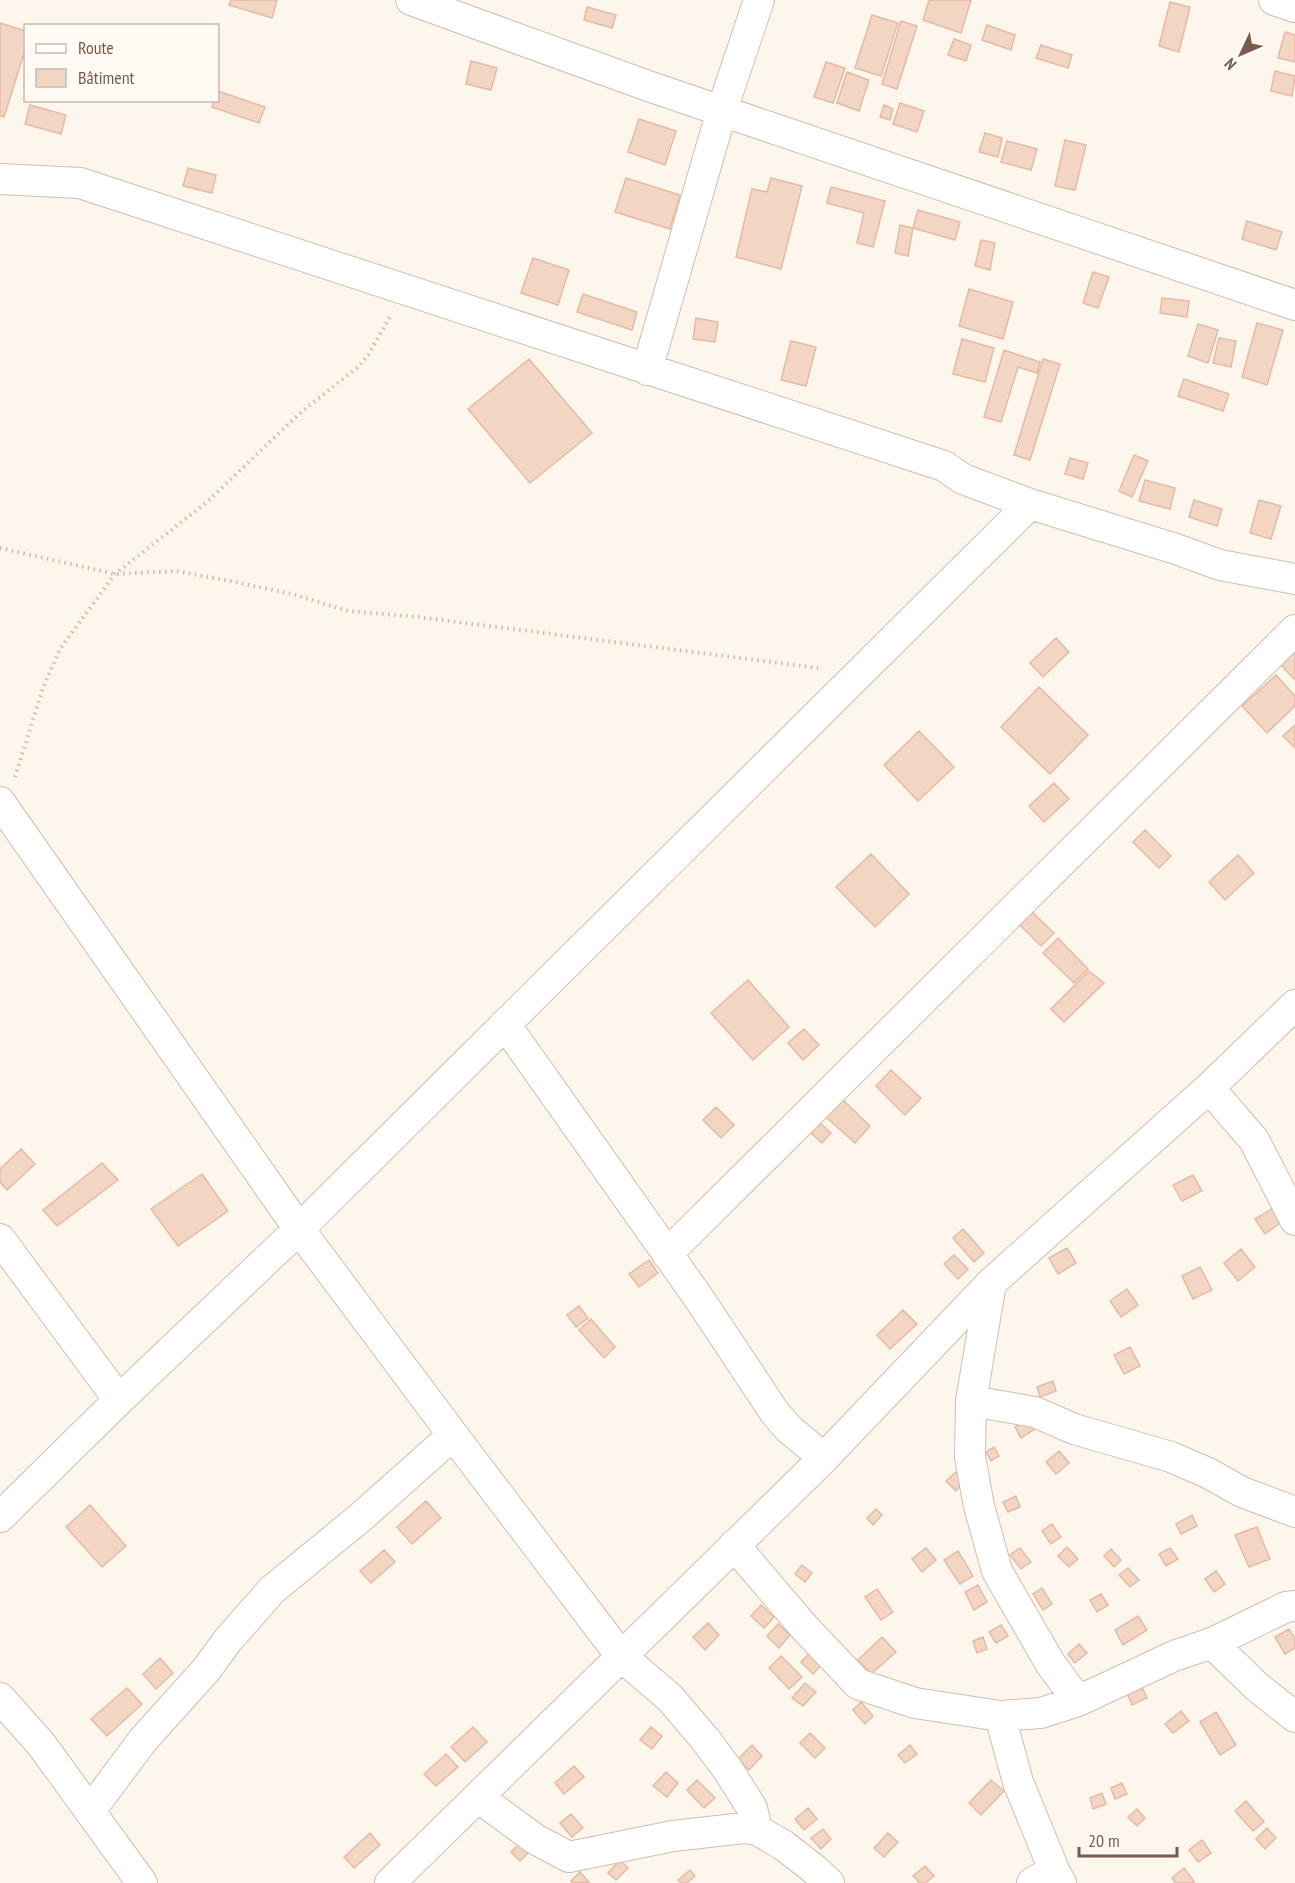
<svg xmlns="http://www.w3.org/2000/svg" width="1295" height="1883" font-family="'PT Sans Narrow',sans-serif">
<rect width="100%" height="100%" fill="#fdf6ec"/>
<path fill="#f3d5c3" stroke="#e6bba3" stroke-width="1.5" d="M231 0H277L272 18 229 5Z
M929 0H971L961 33 923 20Z
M1170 2 1190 7 1179 52 1159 46Z
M587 7 616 15 612 28 584 20Z
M872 15 898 23 881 76 855 68Z
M901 21 917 26 897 89 882 84Z
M0 23 26 31V47L4 117 0 116Z
M987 25 1015 35 1011 50 982 40Z
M1285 32 1295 35V62L1278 58Z
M954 39 971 45 966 61 948 55Z
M1041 45 1072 55 1068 68 1036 58Z
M471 61 497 68 491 90 466 84Z
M826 62 845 68 833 103 814 97Z
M1275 71 1295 76 1292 96 1271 91Z
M847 72 869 80 859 111 837 103Z
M218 91 265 107 259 123 212 107 214 100H218Z
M900 103 924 111 917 132 893 124Z
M30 105 66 115 61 134 25 124Z
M884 105 893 109 890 120 880 117Z
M639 119 676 131 665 165 628 152Z
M985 133 1002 138 998 157 979 152Z
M1065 140 1086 145 1075 190 1055 186Z
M1007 141 1037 149 1031 170 1001 162Z
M188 168 216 175 212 193 183 186Z
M626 178 680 195 670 229 615 212Z
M771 178 802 186 781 269 736 257 752 189 767 192Z
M831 187 885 201 873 247 857 243 864 213 827 203Z
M918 210 960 222 955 240 913 228Z
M1247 221 1282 232 1276 250 1242 239Z
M900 225 913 228 908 256 895 253Z
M981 240 995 243 990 270 975 266Z
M533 258 569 270 558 305 521 293Z
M1093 272 1109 277 1098 308 1083 303Z
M969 289 1013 302 1003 339 959 326Z
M583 294 637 312 632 330 577 312Z
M1162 298 1189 301 1187 317 1160 313Z
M696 318 718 322 715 342 693 339Z
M1257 323 1283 330 1267 385 1242 377Z
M1198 324 1218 330 1208 363 1188 356Z
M1219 338 1236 341 1231 367 1213 363Z
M962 339 994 348 985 382 953 374Z
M791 341 816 347 806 386 781 380Z
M1004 350 1040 362 1037 373 1018 367 1001 422 984 417Z
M529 359 592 433 530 483 468 409Z
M1043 359 1060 364 1030 460 1014 455Z
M1184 379 1229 394 1223 411 1178 396Z
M1134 455 1148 461 1132 497 1119 491Z
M1070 458 1088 463 1083 479 1065 474Z
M1145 480 1175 488 1170 509 1139 501Z
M1194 500 1222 509 1217 526 1189 517Z
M1259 500 1281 506 1271 539 1250 533Z
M1056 638 1069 652 1043 677 1030 663Z
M1295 652V680L1281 665Z
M1276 675 1295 696V706L1267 733 1242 706Z
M1039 687 1088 735 1050 774 1001 727Z
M1295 725V748L1283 736Z
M919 731 954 767 918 801 884 765Z
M1054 783 1069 799 1044 822 1029 806Z
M1145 830 1171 856 1159 868 1133 842Z
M871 854 909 894 875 927 836 887Z
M1238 855 1254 873 1225 900 1209 882Z
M1028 908 1054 933 1041 946 1016 921Z
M1058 938 1088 969 1074 983 1043 953Z
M1089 971 1104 983 1064 1022 1051 1009Z
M748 980 789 1027 753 1060 711 1013Z
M804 1029 819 1045 803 1060 788 1043Z
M891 1070 921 1098 905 1115 876 1086Z
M842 1099 870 1126 855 1143 826 1117Z
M716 1107 734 1125 721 1138 703 1120Z
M819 1122 831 1133 822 1143 810 1132Z
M21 1149 35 1164 7 1190 0 1182V1169Z
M102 1163 118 1180 57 1226 43 1210Z
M202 1174 228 1211 178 1246 151 1209Z
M1193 1175 1202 1191 1182 1201 1173 1185Z
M1275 1207 1284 1220 1265 1234 1255 1219Z
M963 1229 984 1253 974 1262 953 1238Z
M1067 1248 1076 1263 1058 1274 1049 1258Z
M1241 1249 1255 1267 1238 1281 1224 1263Z
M954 1255 968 1269 958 1279 944 1264Z
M649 1260 658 1273 639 1287 629 1274Z
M1200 1267 1212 1290 1193 1299 1182 1276Z
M1127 1289 1138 1305 1121 1317 1110 1301Z
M579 1306 588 1318 576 1327 567 1315Z
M903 1310 917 1324 890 1349 877 1335Z
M591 1319 615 1347 604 1358 579 1330Z
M1130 1347 1140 1366 1124 1374 1114 1355Z
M1053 1381 1056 1391 1040 1397 1037 1387Z
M1029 1418 1035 1429 1021 1438 1015 1427Z
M994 1447 999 1456 991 1461 986 1452Z
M1059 1451 1069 1463 1056 1474 1046 1462Z
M956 1472 965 1481 956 1491 946 1481Z
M1016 1496 1020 1507 1008 1512 1003 1502Z
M426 1501 441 1518 412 1544 397 1527Z
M90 1505 126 1546 102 1567 66 1527Z
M876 1509 882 1515 873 1525 867 1518Z
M1192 1515 1197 1526 1181 1534 1176 1524Z
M1052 1524 1061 1537 1051 1544 1042 1531Z
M1257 1527 1270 1559 1249 1567 1235 1535Z
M1067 1547 1078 1559 1069 1567 1058 1556Z
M926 1548 936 1560 922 1572 912 1559Z
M1020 1548 1031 1562 1021 1569 1010 1555Z
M1170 1548 1178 1559 1166 1566 1159 1554Z
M1111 1549 1121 1560 1114 1567 1104 1556Z
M384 1550 395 1562 371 1583 360 1571Z
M958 1551 973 1576 960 1584 944 1560Z
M802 1565 812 1573 805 1582 795 1574Z
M1128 1568 1139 1580 1130 1587 1119 1575Z
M1216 1571 1225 1584 1214 1592 1205 1579Z
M978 1585 987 1602 974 1610 965 1592Z
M1042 1588 1052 1604 1043 1610 1033 1594Z
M877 1589 893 1612 881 1620 865 1597Z
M1101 1594 1108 1605 1097 1612 1090 1600Z
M761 1605 774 1617 764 1628 751 1616Z
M1138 1616 1147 1630 1123 1645 1115 1630Z
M708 1623 719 1635 705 1650 693 1637Z
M778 1624 790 1635 779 1648 767 1636Z
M1001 1625 1008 1636 996 1643 989 1632Z
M1289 1629 1295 1639V1648L1285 1654 1275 1637Z
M882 1637 896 1652 871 1674 858 1660Z
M983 1637 987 1649 977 1653 973 1641Z
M1079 1644 1087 1653 1075 1663 1068 1654Z
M811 1652 823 1663 813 1674 801 1662Z
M781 1656 802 1677 789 1689 769 1668Z
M160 1658 173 1673 156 1689 143 1674Z
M805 1683 816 1692 803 1706 792 1698Z
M1140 1683 1147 1698 1132 1705 1126 1690Z
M127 1688 142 1704 107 1736 91 1719Z
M861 1702 873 1716 865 1724 853 1710Z
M1181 1711 1189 1721 1173 1733 1165 1724Z
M1216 1712 1236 1745 1220 1755 1200 1722Z
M473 1727 487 1742 465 1762 451 1747Z
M651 1727 662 1736 652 1749 640 1740Z
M810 1733 825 1748 815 1758 800 1743Z
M752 1745 762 1756 749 1770 738 1759Z
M910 1745 917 1754 905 1763 898 1755Z
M446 1754 458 1767 436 1786 424 1774Z
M574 1766 584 1777 564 1794 555 1783Z
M666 1772 678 1783 667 1797 653 1786Z
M697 1780 715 1798 704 1808 687 1790Z
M991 1780 1004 1791 981 1815 969 1803Z
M1122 1783 1127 1794 1115 1799 1111 1788Z
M1102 1793 1106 1804 1093 1809 1090 1798Z
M1246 1801 1264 1822 1253 1831 1235 1811Z
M808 1808 817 1819 804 1830 795 1819Z
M1137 1809 1145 1818 1137 1826 1128 1817Z
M571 1814 583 1828 572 1837 560 1823Z
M1267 1828 1276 1838 1265 1849 1256 1839Z
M823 1829 831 1839 821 1849 811 1838Z
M370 1833 380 1845 354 1868 344 1857Z
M888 1833 898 1842 884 1857 874 1848Z
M1202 1840 1211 1853 1198 1862 1189 1850Z
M521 1842 530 1851 520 1861 511 1852Z
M620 1860 628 1868 616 1880 608 1873Z
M925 1866 934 1876 925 1883H920L913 1876Z
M1184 1868 1195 1883H1176L1172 1878Z
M690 1870 695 1876 687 1883H681L678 1880Z
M580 1872 589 1882 573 1883 571 1881Z"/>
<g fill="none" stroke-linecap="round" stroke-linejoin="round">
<defs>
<path id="street" d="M411 0 651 87 1295 305
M1274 0 1295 7
M0 179 80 183 944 466 963 479 1030 504 1176 549 1220 565 1295 579
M647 370 722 110 759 0
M0 802 299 1229 453 1435 621 1656 670 1698 705 1739 728 1770 752 1808 757 1830
M505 1024 698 1297 775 1413 789 1429 824 1458
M1209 1088 1254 1140 1295 1220
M0 1239 119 1400
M667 1254 1295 630
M991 1283 971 1401 970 1457 979 1506 997 1571 1050 1663 1078 1701
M971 1401 1035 1412 1074 1429 1171 1457 1208 1473 1242 1492 1295 1512
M0 1517 119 1400 299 1229 1030 504
M734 1545 804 1627 858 1684 915 1703 1000 1716 1041 1713 1078 1701 1174 1656 1212 1643 1286 1607 1295 1606
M1212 1643 1256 1686 1295 1717
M0 1698 41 1744 142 1883
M1000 1716 1018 1782 1054 1870 1061 1883
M478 1797 535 1839 569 1857 673 1836 744 1828 757 1830 783 1845 814 1869 829 1883
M90 1811 143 1740 206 1670 228 1640 272 1590 361 1517 453 1435
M390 1883 824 1458 991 1283 1209 1088 1295 1005
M1032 1883 1054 1870"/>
</defs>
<use href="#street" stroke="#d1beb0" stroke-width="32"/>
<path stroke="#d9b8a5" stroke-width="4" stroke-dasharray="1.5 4.5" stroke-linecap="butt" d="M0 548 115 574 176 571 230 581 292 594 348 611 418 617 819 668
M15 777 43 688 60 649 115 574 207 502 299 414 359 366 368 355 390 317"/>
<use href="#street" stroke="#fff" stroke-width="30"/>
</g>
<rect x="24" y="24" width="195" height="78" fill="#fffaf3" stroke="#cabbb1" stroke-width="1.5"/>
<rect x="36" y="44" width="30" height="9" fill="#ffffff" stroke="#cabbb1" stroke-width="1.5"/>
<text x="78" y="54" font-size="18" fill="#7a5c4d">Route</text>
<rect x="36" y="69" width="30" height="18" fill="#f3d5c3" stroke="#cabbb1" stroke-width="1.5"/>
<text x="78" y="84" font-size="18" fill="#7a5c4d">Bâtiment</text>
<g transform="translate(1241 54) rotate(226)" stroke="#fffaf3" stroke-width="4.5" paint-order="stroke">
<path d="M0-4.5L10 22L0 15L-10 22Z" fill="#7a5c4d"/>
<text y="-9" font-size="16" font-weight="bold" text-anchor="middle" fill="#7a5c4d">N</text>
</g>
<path d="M1079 1847v9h98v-9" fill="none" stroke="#7a5c4d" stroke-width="3"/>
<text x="1088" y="1847" font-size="18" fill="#7a5c4d" stroke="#fffaf3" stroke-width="4.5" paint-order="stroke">20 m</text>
</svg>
